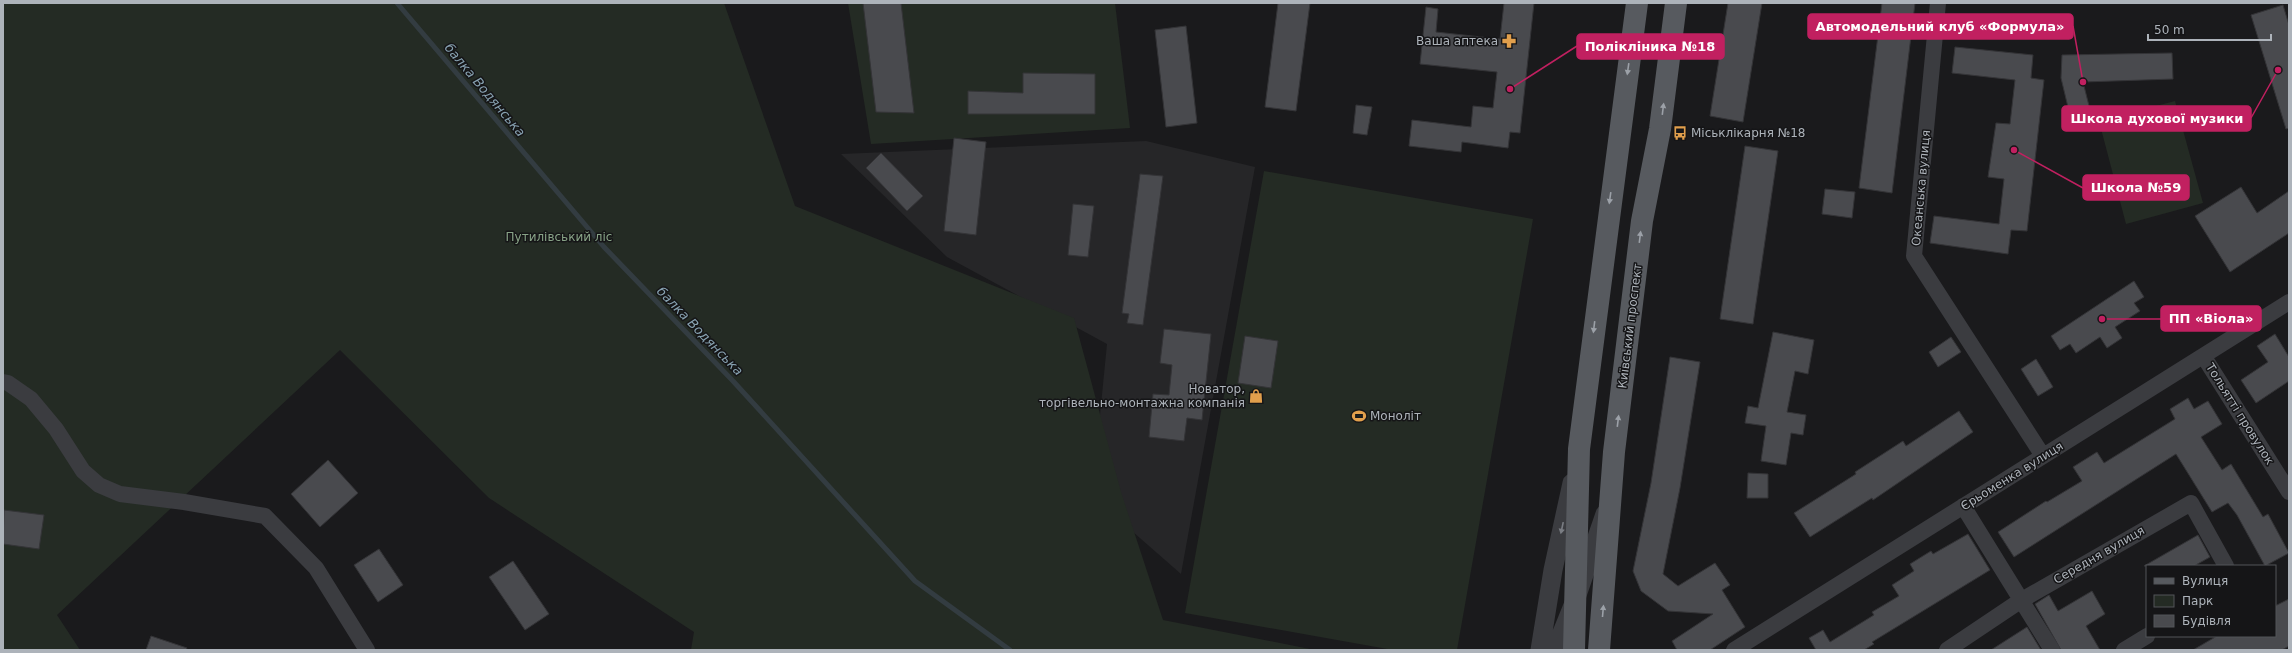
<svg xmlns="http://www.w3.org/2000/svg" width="2292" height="653" font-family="'DejaVu Sans',sans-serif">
<rect width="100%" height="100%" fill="#1a1a1c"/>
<path fill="#262628" d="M1146 141 1255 167 1181 574 1092 496 1107 344 947 257 841 154Z"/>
<path fill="#242b24" d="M3 3H724L795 206 1074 318 1121 492 1163 620 1315 650H691L694 632 489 498 340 350 57 615 80 650H3Z
M848 3H1115L1130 128 871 144Z
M2175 101 2203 203 2126 224 2099 121Z
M1264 171 1533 219 1457 650H1393L1185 613Z"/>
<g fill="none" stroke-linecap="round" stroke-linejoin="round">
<path stroke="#333c41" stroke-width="5" d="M397 3 604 247 733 381 915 581 1010 650"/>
</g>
<path fill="#494a4e" stroke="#343437" d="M863 3H901L914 113 876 112Z
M1278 3H1310L1296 111 1265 107Z
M1504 3H1534L1520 133 1510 132 1508 148 1462 142 1461 152 1409 146 1412 120 1471 127 1473 106 1493 108 1497 72 1420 64 1426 7 1438 9 1436 32 1500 39Z
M1728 3H1762L1743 122 1710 116Z
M1882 3H1915L1892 193 1859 188Z
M2283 5 2289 25V128L2286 129 2251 15Z
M1186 26 1197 123 1166 127 1155 30Z
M1955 47 2033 55 2031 78 2044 80 2027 231 2011 230 2008 254 1930 243 1934 216 1999 224 2004 179 1988 177 1996 123 2010 124 2015 80 1952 73Z
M2172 53 2173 79 2083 82 2093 122 2073 128 2061 78 2062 55Z
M1023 73 1095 74V114H968V91L1023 93Z
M1356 105 1372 107 1367 135 1353 133Z
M954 138 986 142 976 235 944 231Z
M1745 146 1778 151 1753 324 1720 319Z
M881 153 923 196 907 211 866 168Z
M1140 174 1163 176 1143 325 1127 323 1129 314 1122 313Z
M2241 187 2257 213 2289 191V233L2230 272 2195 216Z
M1825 189 1855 192 1852 218 1822 214Z
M1073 204 1094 206 1088 257 1068 255Z
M2134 281 2144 297 2134 303 2140 311 2115 327 2122 338 2107 348 2100 337 2076 353 2070 344 2060 350 2051 336Z
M1164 329 1211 334 1202 420 1187 418 1184 441 1149 437 1153 394 1169 395 1172 365 1160 363Z
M1773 332 1814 340 1808 374 1795 371 1787 412 1806 415 1803 435 1791 433 1786 465 1761 461 1766 426 1745 423 1748 406 1758 408Z
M2275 334 2289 357V381L2256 403 2241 380 2268 362 2257 346Z
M1245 336 1278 341 1271 388 1238 383Z
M1951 337 1961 352 1938 367 1929 352Z
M1670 357 1700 362 1680 488 1663 574 1678 586 1715 563 1730 585 1722 590 1745 627 1710 650H1677L1672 641 1713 614 1668 611 1641 591 1633 571 1651 483Z
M2036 359 2053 387 2038 396 2021 369Z
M2188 398 2194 409 2208 401 2222 424 2201 437 2222 470 2231 464 2263 517 2268 514 2289 553 2265 566 2237 515 2228 503 2212 512 2176 454 2014 557 1998 532 2046 501 2047 502 2082 481 2073 467 2097 452 2104 463 2175 419 2170 409Z
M1959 411 1973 432 1873 500 1872 498 1810 537 1794 513 1856 474 1855 472 1903 441 1906 446Z
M328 460 358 493 320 527 291 494Z
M1748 473 1768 474V498H1747Z
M4 510 44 515 39 549 3 544Z
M1968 534 1990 570 1872 642 1874 644 1864 650H1816L1809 638 1823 630 1830 642 1874 615 1872 612 1899 596 1892 585 1914 571 1910 564 1931 551 1933 554Z
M2198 535 2210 557 2194 566H2144Z
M379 549 403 585 378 602 354 565Z
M513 561 549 614 525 630 489 577Z
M2092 591 2105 614 2086 626 2100 650H2061L2035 604 2049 595 2058 611Z
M2289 599V646L2282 650H2193L2217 636H2275V606Z
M2027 627 2041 650H1991Z
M151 636 187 648 186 650H146Z"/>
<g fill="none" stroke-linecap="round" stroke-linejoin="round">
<path stroke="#3b3c40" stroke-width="16" d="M1938 3 1914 256 2043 456
M2204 357 2289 492
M3 382 8 383 31 399 56 429 83 471 99 485 120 494 184 502 265 516 316 568 367 650
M1963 506 2052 650
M1734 650 2289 302
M1947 650 2020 601 2191 503 2226 566
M2124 650 2147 636"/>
<path stroke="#3b3c40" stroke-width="19" d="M1540 650 1553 570 1572 483
M1555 650 1576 598 1605 514"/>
<path stroke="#575a5f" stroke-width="22" d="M1574 650 1579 449 1637 3
M1599 650 1614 452 1642 221 1660 129 1676 3"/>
</g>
<defs><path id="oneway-solid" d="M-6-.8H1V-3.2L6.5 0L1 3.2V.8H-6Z"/></defs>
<g fill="#9ca1a8">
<use href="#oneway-solid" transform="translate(1628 69) rotate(98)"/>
<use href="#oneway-solid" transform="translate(1663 109) rotate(-83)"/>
<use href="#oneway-solid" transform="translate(1610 198) rotate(98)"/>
<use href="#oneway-solid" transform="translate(1640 237) rotate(-83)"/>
<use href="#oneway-solid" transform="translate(1594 327) rotate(97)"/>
<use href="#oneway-solid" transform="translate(1618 421) rotate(-83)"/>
<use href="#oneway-solid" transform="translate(1603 611) rotate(-85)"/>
</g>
<use fill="#7a7d83" href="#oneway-solid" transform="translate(1562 528) rotate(102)"/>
<defs>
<symbol id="pharmacy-bare" viewBox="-9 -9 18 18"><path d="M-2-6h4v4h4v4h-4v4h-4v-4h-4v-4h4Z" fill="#e19f4c" stroke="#151517" stroke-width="2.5" paint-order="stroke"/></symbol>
<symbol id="bus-bare" viewBox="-9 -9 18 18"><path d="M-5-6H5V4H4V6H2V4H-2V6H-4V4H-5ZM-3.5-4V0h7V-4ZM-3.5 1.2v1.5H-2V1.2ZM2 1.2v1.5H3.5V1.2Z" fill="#e19f4c" stroke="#151517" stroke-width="2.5" paint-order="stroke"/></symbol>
<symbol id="shop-bare" viewBox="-9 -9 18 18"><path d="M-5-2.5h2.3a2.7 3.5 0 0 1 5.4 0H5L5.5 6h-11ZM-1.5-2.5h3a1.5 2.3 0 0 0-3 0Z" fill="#e19f4c" stroke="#151517" stroke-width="2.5" paint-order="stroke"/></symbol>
<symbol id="stadium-bare" viewBox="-9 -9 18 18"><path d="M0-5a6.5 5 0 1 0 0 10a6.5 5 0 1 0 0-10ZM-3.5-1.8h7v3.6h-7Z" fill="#e19f4c" stroke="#151517" stroke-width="2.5" paint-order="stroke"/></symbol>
</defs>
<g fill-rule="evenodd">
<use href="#pharmacy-bare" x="1499" y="31" width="20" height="20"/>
<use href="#bus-bare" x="1670" y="123" width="20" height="20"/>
<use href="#shop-bare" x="1246" y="386" width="20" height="20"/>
<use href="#stadium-bare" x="1349" y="406" width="20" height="20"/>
</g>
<g text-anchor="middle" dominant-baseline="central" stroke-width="3" stroke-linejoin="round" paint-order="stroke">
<g font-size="12" fill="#adb3ba" stroke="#151517" text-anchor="end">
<text x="1498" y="41">Ваша аптека</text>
<text x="1691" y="133" text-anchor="start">Міськлікарня №18</text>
<text x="1245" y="389">Новатор,<tspan x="1245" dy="14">торгівельно-монтажна компанія</tspan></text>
<text x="1370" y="416" text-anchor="start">Моноліт</text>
</g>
<g font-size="12" fill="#adb3ba" stroke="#151517">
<text transform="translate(1921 188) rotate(-85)">Океанська вулиця</text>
<text transform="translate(1630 326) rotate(-83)">Київський проспект</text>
<text transform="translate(2240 414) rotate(58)">Тольятті провулок</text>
<text transform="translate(2012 476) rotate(-32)">Єрьоменка вулиця</text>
<text transform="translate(2099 555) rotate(-30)">Середня вулиця</text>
</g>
<g font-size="12" fill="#88a387" stroke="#151517">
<text x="559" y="237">Путилівський ліс</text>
</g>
<g font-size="13" font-style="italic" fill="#88a2b1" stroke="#151517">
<text transform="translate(485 90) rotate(50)">балка Водянська</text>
<text transform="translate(700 331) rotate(46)">балка Водянська</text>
</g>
</g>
<path fill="none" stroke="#c12060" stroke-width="1.5" d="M2083 82L2073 26M1510 89L1577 46M2278 70L2251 118M2014 150L2083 188M2102 319L2161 319"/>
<g fill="#c12060" stroke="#151517" stroke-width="1.5">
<circle cx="2083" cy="82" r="4"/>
<circle cx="1510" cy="89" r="4"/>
<circle cx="2278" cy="70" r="4"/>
<circle cx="2014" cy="150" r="4"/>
<circle cx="2102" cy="319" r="4"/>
</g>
<g fill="#c12060" stroke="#c12060" stroke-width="1.5">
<rect x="1808" y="14" width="265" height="25" rx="4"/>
<rect x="1577" y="34" width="147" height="25" rx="4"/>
<rect x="2062" y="106" width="189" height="25" rx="4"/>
<rect x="2083" y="175" width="106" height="25" rx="4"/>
<rect x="2161" y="306" width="100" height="25" rx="4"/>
</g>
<g font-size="13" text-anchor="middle" font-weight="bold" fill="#fff">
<text x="1940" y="31">Автомодельний клуб «Формула»</text>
<text x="1650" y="51">Полікліника №18</text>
<text x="2157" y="123">Школа духової музики</text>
<text x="2136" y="192">Школа №59</text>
<text x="2211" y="323">ПП «Віола»</text>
</g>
<rect width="2292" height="653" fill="none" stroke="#adb3ba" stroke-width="8"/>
<rect x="2146" y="565" width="130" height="72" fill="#151517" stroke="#525458"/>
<rect x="2154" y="578" width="20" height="6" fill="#575a5f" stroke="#525458"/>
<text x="2182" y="585" font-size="12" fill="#adb3ba">Вулиця</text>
<rect x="2154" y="595" width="20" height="12" fill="#242b24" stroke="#525458"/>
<text x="2182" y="605" font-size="12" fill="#adb3ba">Парк</text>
<rect x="2154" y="615" width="20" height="12" fill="#494a4e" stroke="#525458"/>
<text x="2182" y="625" font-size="12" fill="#adb3ba">Будівля</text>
<path d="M2148 34v6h123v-6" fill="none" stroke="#adb3ba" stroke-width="2"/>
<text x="2154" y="34" font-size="12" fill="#adb3ba" stroke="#151517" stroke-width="3" paint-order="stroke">50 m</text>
</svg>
